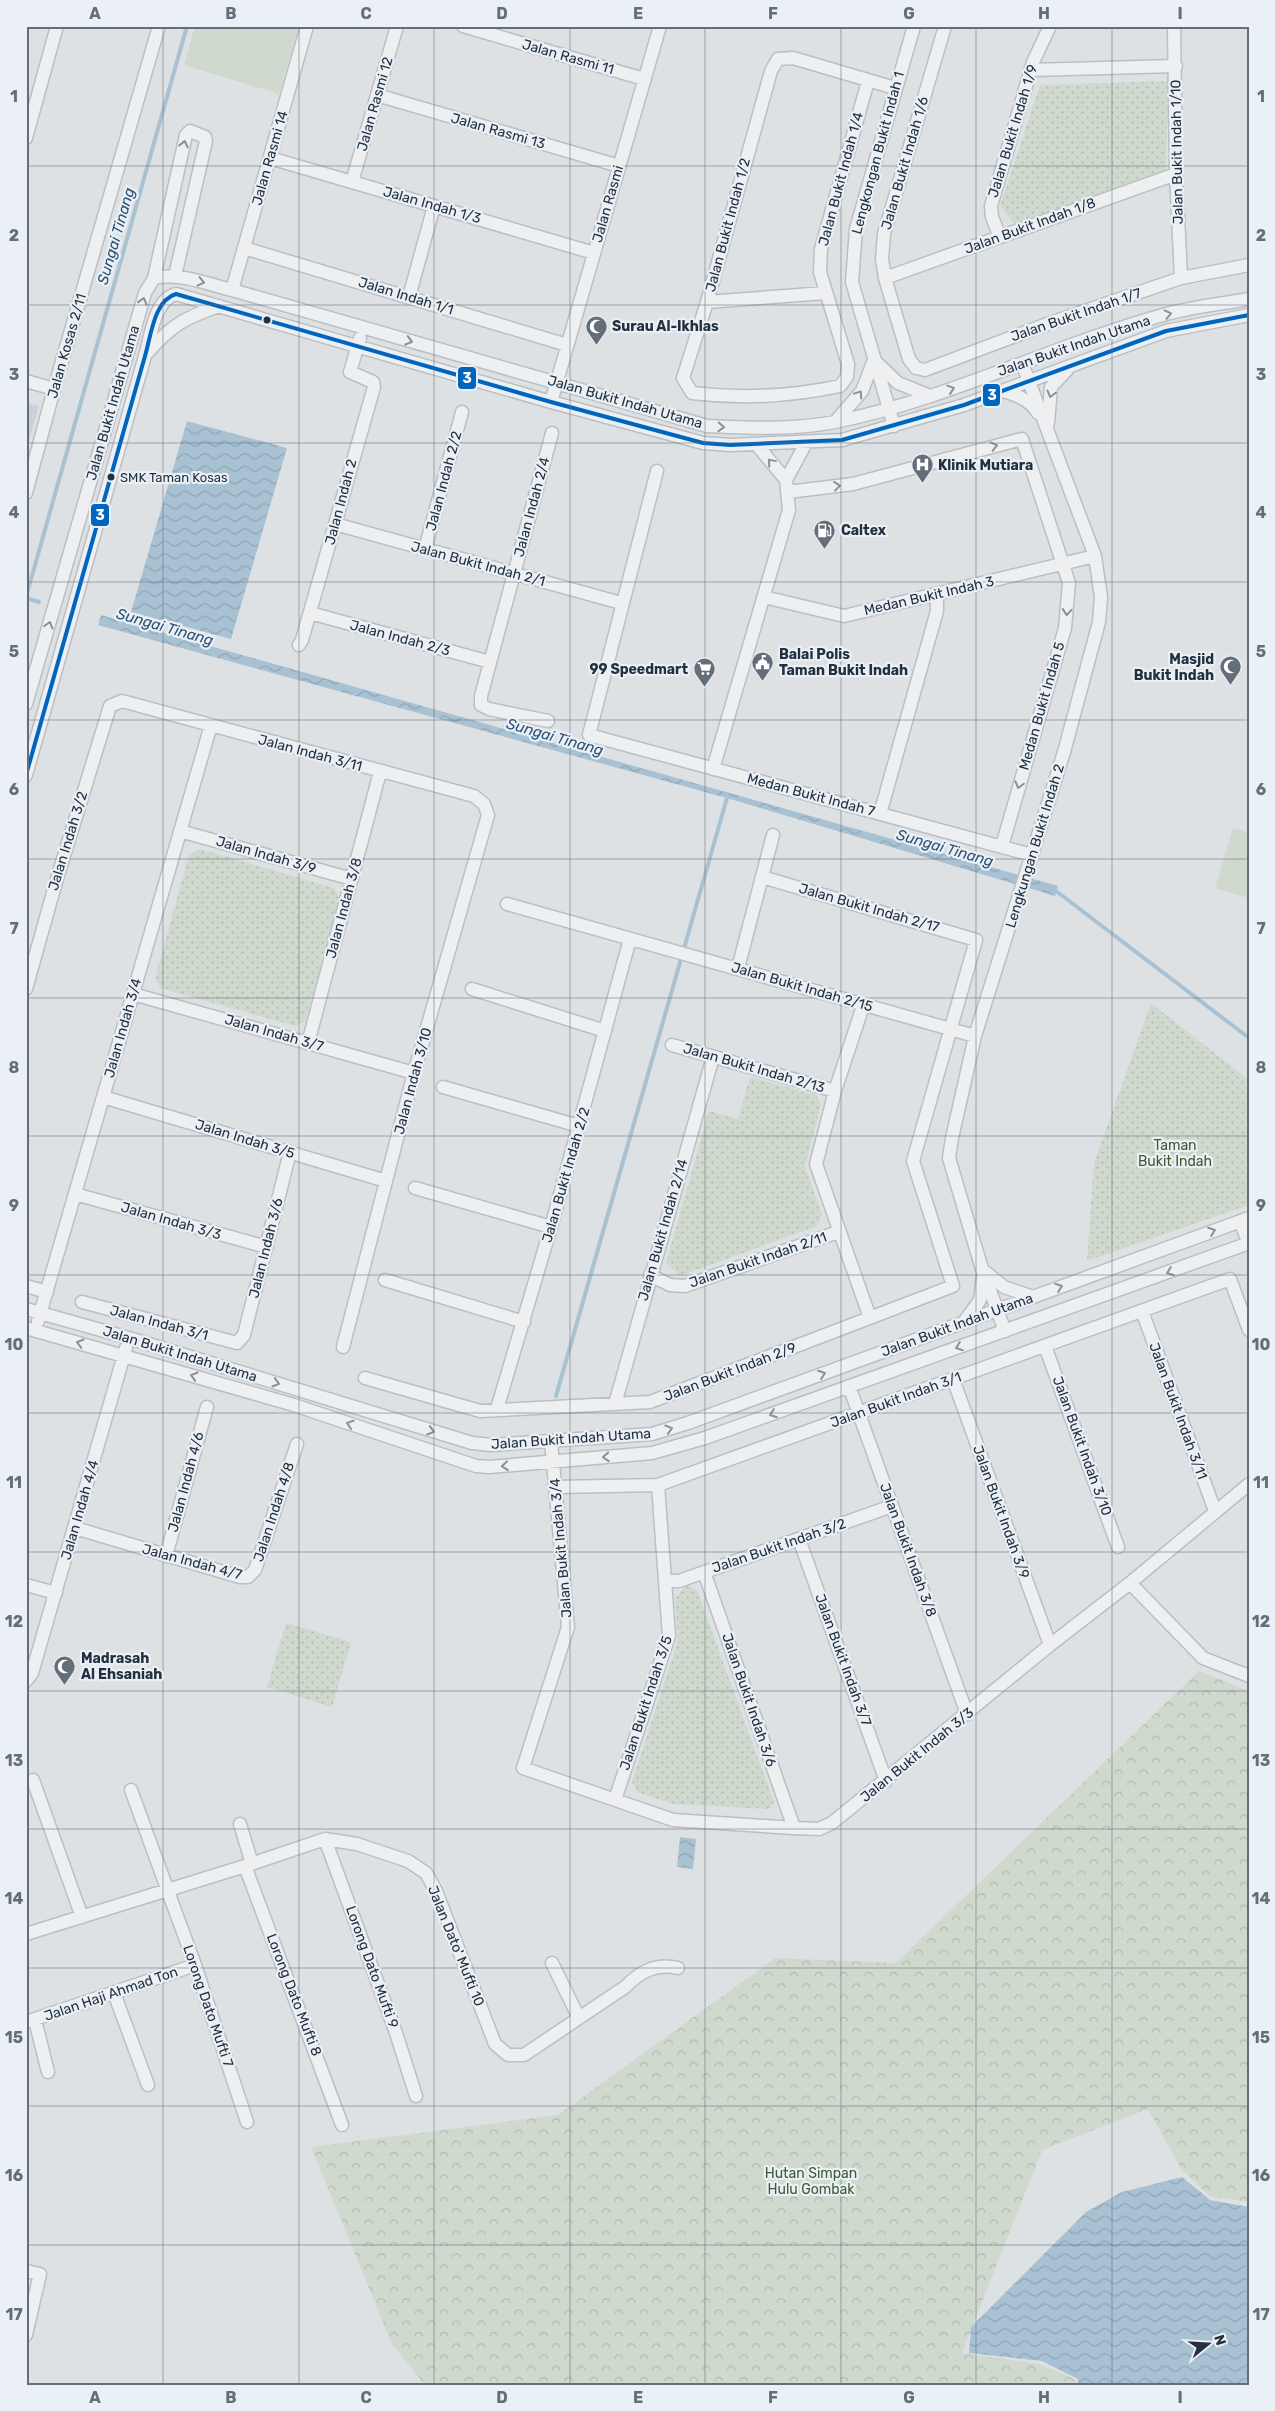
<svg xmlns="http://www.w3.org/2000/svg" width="1275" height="2411" font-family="Rubik,sans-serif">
<defs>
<pattern id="forest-crowns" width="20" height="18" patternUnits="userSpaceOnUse" patternTransform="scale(1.25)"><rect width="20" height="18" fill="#cfd9cd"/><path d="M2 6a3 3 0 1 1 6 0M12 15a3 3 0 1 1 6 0" fill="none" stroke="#b1bbb1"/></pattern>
<pattern id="park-dots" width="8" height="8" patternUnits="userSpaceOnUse" patternTransform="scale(1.25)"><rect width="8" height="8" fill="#cfd9cd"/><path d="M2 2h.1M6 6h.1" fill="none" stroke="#b1bbb1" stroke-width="1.8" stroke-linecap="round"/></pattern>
<pattern id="water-waves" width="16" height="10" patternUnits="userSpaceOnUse" patternTransform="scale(1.25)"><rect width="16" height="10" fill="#a8c1d3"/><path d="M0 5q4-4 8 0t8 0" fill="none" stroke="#90a6b6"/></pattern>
</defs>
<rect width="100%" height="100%" fill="#dee1e4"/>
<path fill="#cbd1d8" d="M26 402 39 406 26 451Z"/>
<path fill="#cfd9cd" d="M195 26H299L279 94 184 65Z
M1233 828 1249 833V898L1215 888Z"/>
<path fill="url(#forest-crowns)" d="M1199 1671 1249 1691V2202L1210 2196 1181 2169 1148 2109 1042 2150 962 2353 1039 2364 1077 2380 1076 2385H425L392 2344 311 2147 558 2115 775 1958 896 1963Z"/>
<path fill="url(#park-dots)" d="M1168 81 1166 173 1015 225 1000 206 1040 85Z
M200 849 334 888 340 898 305 1021 295 1026 160 988 155 978 189 855Z
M1151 1003 1249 1080V1205L1087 1261 1094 1163Z
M750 1077 816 1095 821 1105 805 1166 822 1215 817 1226 680 1276 666 1263 709 1111 738 1119Z
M686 1585 697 1590 774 1802 769 1809 673 1804 637 1792 632 1782 678 1640 675 1598Z
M286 1623 351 1642 332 1707 267 1687Z"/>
<path fill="url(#water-waves)" d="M187 421 287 448 231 639 131 612Z
M101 615 1058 886 1055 896 727 798 98 625Z
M680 1837 696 1839 693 1869 677 1867Z
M1182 2177 1210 2200 1249 2207V2385H1078V2379L1042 2361 969 2353 971 2327 1086 2212 1122 2192Z"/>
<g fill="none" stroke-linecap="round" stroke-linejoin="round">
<path stroke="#a8c1d3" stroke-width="4" d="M26 597 187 26
M26 598 39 602
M1056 891 1249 1038
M556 1396 727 798"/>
<defs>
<path id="minor" d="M463 26 644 79
M945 26 884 234 882 259 885 278 909 359 916 368 925 370 1047 324 1181 278 1249 265
M1174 26 1176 174 1181 278
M1031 70 1176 66
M868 81 821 249 820 272 848 364 847 377 840 386C793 396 741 399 692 393L683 378 707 302 771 71 778 59 793 58 895 88
M377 95 619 166
M26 138 57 26
M270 158 594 253
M352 182 397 26
M1000 237 992 217 991 206 1033 62 1050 26
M244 248 567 345
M154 278C178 272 208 284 232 290L707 426C749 428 793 430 835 422 948 399 1052 346 1163 315 1191 307 1221 304 1249 299
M885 278 1176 174
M232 290 307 26
M409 297 434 206
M707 302 825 293
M147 353C172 325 184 318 219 306
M876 362 898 383 930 396
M26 381 54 389
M1003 391C1017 395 1030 400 1038 413
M551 402 660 26
M836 421 862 391 874 360
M1048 423 1051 387 1067 370
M894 426 852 282 856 229 914 26
M657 471 589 735 1032 855
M786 480 806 443
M788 492 853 484 1022 439 1069 583 1065 628 1002 846
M26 493 54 389 159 26
M335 524 621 603
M425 549 462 412
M764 597 844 616 1095 556
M310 613 490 662
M299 645 302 640 374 387 373 382 350 372 360 338
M26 704 145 293 154 278 186 135 190 131 205 137 206 141 175 276
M548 721 489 709 481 705V696L552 433
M713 769 789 510 786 480 756 444
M26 775 145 356C151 336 154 300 176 294L551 402 703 443 730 445 842 440 964 405 1166 331 1249 315
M880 814 937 611V594
M180 831 352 879
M507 904 975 1036
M738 968 773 835
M26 989 56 882 110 706 122 701 474 796 484 804 488 815 414 1073 343 1347
M472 989 605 1031
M133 994 414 1073
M863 1006 835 1091 816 1164 870 1318
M308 1043 380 772
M672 1045 835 1091
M443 1087 579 1126
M103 1097 386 1181
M415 1188 551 1227
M75 1194 267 1247
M1240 1221 1249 1244
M984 1271 1004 1287 1033 1297
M650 1275 670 1285 685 1286 838 1232
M385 1280 524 1322
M26 1286 47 1292
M82 1302 237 1343 244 1335 290 1152
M26 1309 129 1338 472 1443 491 1445 652 1434 688 1423 1249 1218
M1142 1311 1215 1511
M38 1321 211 725
M964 1322 980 1300 983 1277
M26 1328 294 1405 476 1466 489 1467 652 1453 705 1438 1249 1243
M1005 1331 982 1269 949 1158 952 1138 975 1036 1064 752 1099 622 1101 597 1095 556 1022 363
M1045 1346 1118 1547
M365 1378 480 1411 650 1402 953 1286 913 1161 976 940 762 877
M953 1379 1050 1645
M849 1386 967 1714
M615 1404 713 1057
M497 1409 551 1227 630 939
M551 1441 568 1627 523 1768 673 1820 794 1828 819 1829 832 1823 1050 1645 1130 1583 1249 1484
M556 1487 658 1485 1230 1279 1249 1330
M75 1528 240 1577H248L255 1570 297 1444
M799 1539 886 1781
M166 1556 207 1407
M704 1572 794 1828
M665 1581H679L892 1506
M1130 1583 1203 1658 1249 1676
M26 1585 56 1593
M26 1681 32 1673 126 1348
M33 1780 82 1917
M131 1790 195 1965 247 2122
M615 1800 669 1636 658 1485
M240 1824 252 1864
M325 1839 396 2033 416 2096
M245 1866 342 2125
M26 1934 245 1866 325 1839 357 1844 408 1861 426 1873 436 1891 495 2044 508 2055H524L625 1987C641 1971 656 1963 678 1968
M552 1963 579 2018
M114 1993 148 2085
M35 2020 48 2072
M26 2022 195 1965
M26 2271 40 2274 26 2335"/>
</defs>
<use href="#minor" stroke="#bcbfc2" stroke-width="15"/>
<use href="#minor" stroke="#edeff1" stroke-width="12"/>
<defs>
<path id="bus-1" d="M26 775 145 356C151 336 154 300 176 294L551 402 703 443 730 445 842 440 964 405 1166 331 1249 315"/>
</defs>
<use href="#bus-1" stroke="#eaf0f5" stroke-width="8"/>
<use href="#bus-1" stroke="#0065bd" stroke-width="4"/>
</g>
<defs><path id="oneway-chevron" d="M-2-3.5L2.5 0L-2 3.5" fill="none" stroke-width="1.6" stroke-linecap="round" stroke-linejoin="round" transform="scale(1.25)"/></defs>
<g stroke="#889098">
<use href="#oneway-chevron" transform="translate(184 144) rotate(-77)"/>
<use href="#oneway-chevron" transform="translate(201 282) rotate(13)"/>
<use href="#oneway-chevron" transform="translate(143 301) rotate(-73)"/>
<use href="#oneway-chevron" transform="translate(1168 314) rotate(-13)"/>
<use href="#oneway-chevron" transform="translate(409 341) rotate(16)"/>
<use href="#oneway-chevron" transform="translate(951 389) rotate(-18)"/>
<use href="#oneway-chevron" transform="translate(859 394) rotate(-56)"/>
<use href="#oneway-chevron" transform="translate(1051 394) rotate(105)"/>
<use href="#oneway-chevron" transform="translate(721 427) rotate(3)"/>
<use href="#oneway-chevron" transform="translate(994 446) rotate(-15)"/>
<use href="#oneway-chevron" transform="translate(771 462) rotate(-130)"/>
<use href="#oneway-chevron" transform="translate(837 486) rotate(-7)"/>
<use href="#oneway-chevron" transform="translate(1067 612) rotate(95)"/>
<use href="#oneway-chevron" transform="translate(49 625) rotate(-74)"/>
<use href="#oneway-chevron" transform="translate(1019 785) rotate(106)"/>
<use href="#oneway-chevron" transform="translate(1212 1231) rotate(-20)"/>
<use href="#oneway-chevron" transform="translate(1170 1272) rotate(160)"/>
<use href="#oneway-chevron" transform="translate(1059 1287) rotate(-20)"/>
<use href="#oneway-chevron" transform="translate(80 1343) rotate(-164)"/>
<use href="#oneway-chevron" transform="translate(959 1347) rotate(160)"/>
<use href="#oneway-chevron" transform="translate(822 1374) rotate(-20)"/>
<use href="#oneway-chevron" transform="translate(194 1376) rotate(-164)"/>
<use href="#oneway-chevron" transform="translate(276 1383) rotate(17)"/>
<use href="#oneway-chevron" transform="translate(773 1414) rotate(160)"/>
<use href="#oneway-chevron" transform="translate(350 1424) rotate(-162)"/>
<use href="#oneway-chevron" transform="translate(669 1429) rotate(-17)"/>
<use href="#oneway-chevron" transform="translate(431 1431) rotate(17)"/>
<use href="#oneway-chevron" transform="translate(606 1457) rotate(176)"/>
<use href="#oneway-chevron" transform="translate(505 1466) rotate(174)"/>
</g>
<path fill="none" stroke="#646e79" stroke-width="1" stroke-opacity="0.55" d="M163 26V2385M299 26V2385M434 26V2385M570 26V2385M705 26V2385M841 26V2385M976 26V2385M1112 26V2385M26 166H1249M26 305H1249M26 443H1249M26 582H1249M26 720H1249M26 859H1249M26 998H1249M26 1136H1249M26 1275H1249M26 1413H1249M26 1552H1249M26 1691H1249M26 1829H1249M26 1968H1249M26 2106H1249M26 2245H1249"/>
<defs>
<symbol id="mosque-pin" viewBox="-11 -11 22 30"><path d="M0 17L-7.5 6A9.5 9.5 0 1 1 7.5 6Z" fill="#646e79" stroke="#eaf0f5"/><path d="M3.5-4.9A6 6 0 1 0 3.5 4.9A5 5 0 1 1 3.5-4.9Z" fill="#fff"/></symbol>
<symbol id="hospital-pin" viewBox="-11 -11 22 30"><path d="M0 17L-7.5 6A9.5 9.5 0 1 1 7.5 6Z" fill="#646e79" stroke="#eaf0f5"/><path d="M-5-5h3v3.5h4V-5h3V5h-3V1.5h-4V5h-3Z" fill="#fff"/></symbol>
<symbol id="fuel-pin" viewBox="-11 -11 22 30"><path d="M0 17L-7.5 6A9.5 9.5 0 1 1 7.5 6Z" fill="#646e79" stroke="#eaf0f5"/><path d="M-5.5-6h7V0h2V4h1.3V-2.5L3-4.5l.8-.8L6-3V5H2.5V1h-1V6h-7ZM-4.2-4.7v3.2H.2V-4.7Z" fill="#fff"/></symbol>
<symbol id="civic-pin" viewBox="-11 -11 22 30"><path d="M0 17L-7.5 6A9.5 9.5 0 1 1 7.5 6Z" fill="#646e79" stroke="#eaf0f5"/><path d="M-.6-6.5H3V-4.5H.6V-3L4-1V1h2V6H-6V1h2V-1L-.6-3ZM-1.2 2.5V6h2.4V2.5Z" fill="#fff"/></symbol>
<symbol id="supermarket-pin" viewBox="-11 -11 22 30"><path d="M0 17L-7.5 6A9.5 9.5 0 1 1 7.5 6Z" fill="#646e79" stroke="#eaf0f5"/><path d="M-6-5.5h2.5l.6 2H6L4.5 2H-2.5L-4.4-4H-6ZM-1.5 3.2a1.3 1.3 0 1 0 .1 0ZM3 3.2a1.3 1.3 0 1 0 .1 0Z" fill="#fff"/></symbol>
</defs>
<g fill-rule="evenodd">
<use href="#mosque-pin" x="584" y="314" width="25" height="34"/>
<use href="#hospital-pin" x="910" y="452" width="25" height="34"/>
<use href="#fuel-pin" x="812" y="518" width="25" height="34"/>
<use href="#civic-pin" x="750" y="650" width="25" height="34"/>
<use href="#mosque-pin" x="1218" y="654" width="25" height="34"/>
<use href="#supermarket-pin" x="692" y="656" width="25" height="34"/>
<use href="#mosque-pin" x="52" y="1654" width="25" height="34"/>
</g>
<g fill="#23303f" stroke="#eaf0f5" stroke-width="2">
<circle cx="267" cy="320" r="4.5"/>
<circle cx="111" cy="477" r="4.5"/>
</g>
<g text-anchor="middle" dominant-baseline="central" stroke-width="4.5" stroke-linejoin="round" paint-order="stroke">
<g font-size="13" fill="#23303f" stroke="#eaf0f5" text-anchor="start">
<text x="120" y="477">SMK Taman Kosas</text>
</g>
<g font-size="14" fill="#23303f" stroke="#eaf0f5">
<text transform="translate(568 57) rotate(16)">Jalan Rasmi 11</text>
<text transform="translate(375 104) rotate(-74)">Jalan Rasmi 12</text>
<text transform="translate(498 131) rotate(16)">Jalan Rasmi 13</text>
<text transform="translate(1013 131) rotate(-73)">Jalan Bukit Indah 1/9</text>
<text transform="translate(1177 152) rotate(-91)">Jalan Bukit Indah 1/10</text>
<text transform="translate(878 153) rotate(-75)">Lengkongan Bukit Indah 1</text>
<text transform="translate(270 158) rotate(-74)">Jalan Rasmi 14</text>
<text transform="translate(905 163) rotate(-74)">Jalan Bukit Indah 1/6</text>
<text transform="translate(841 179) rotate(-75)">Jalan Bukit Indah 1/4</text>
<text transform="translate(608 204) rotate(-74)">Jalan Rasmi</text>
<text transform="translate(432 205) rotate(16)">Jalan Indah 1/3</text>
<text transform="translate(728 225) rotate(-75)">Jalan Bukit Indah 1/2</text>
<text transform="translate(1030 226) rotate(-20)">Jalan Bukit Indah 1/8</text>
<text transform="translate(406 296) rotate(17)">Jalan Indah 1/1</text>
<text transform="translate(1076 315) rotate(-19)">Jalan Bukit Indah 1/7</text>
<text transform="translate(67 346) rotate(-74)">Jalan Kosas 2/11</text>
<text transform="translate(1074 346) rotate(-19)">Jalan Bukit Indah Utama</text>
<text transform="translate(625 402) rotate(16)">Jalan Bukit Indah Utama</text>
<text transform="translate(113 403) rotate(-74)">Jalan Bukit Indah Utama</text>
<text transform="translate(444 481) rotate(-75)">Jalan Indah 2/2</text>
<text transform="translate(341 502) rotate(-75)">Jalan Indah 2</text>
<text transform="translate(532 507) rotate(-75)">Jalan Indah 2/4</text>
<text transform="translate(478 564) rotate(15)">Jalan Bukit Indah 2/1</text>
<text transform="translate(929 596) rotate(-13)">Medan Bukit Indah 3</text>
<text transform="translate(400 638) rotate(15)">Jalan Indah 2/3</text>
<text transform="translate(1042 706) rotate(-74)">Medan Bukit Indah 5</text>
<text transform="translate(310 753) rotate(15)">Jalan Indah 3/11</text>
<text transform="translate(811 795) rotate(15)">Medan Bukit Indah 7</text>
<text transform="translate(68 841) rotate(-73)">Jalan Indah 3/2</text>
<text transform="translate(1035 846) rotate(-73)">Lengkungan Bukit Indah 2</text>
<text transform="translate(266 855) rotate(16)">Jalan Indah 3/9</text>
<text transform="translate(344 908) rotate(-75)">Jalan Indah 3/8</text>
<text transform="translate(869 908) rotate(16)">Jalan Bukit Indah 2/17</text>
<text transform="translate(802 987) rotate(16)">Jalan Bukit Indah 2/15</text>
<text transform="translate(123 1028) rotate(-74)">Jalan Indah 3/4</text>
<text transform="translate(274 1033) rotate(16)">Jalan Indah 3/7</text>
<text transform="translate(754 1068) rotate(16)">Jalan Bukit Indah 2/13</text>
<text transform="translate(413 1081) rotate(-75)">Jalan Indah 3/10</text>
<text transform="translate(245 1139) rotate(17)">Jalan Indah 3/5</text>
<text transform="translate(566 1175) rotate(-74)">Jalan Bukit Indah 2/2</text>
<text transform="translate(171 1221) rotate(16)">Jalan Indah 3/3</text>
<text transform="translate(663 1230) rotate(-74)">Jalan Bukit Indah 2/14</text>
<text transform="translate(266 1248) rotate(-76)">Jalan Indah 3/6</text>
<text transform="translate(758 1260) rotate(-19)">Jalan Bukit Indah 2/11</text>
<text transform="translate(159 1323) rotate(15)">Jalan Indah 3/1</text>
<text transform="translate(957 1325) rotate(-20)">Jalan Bukit Indah Utama</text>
<text transform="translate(180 1354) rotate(17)">Jalan Bukit Indah Utama</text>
<text transform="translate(730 1372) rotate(-21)">Jalan Bukit Indah 2/9</text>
<text transform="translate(896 1400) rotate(-20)">Jalan Bukit Indah 3/1</text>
<text transform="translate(1178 1411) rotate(70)">Jalan Bukit Indah 3/11</text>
<text transform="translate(571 1439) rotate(-4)">Jalan Bukit Indah Utama</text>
<text transform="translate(1082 1446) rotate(70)">Jalan Bukit Indah 3/10</text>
<text transform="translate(186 1482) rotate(-75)">Jalan Indah 4/6</text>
<text transform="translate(80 1510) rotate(-74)">Jalan Indah 4/4</text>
<text transform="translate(274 1512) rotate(-72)">Jalan Indah 4/8</text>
<text transform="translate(1001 1512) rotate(70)">Jalan Bukit Indah 3/9</text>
<text transform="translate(779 1546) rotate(-19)">Jalan Bukit Indah 3/2</text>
<text transform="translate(561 1548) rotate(-95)">Jalan Bukit Indah 3/4</text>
<text transform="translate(908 1550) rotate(70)">Jalan Bukit Indah 3/8</text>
<text transform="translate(192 1562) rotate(15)">Jalan Indah 4/7</text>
<text transform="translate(843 1660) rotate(70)">Jalan Bukit Indah 3/7</text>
<text transform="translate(749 1700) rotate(71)">Jalan Bukit Indah 3/6</text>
<text transform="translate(646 1703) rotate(-72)">Jalan Bukit Indah 3/5</text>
<text transform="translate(917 1755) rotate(-39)">Jalan Bukit Indah 3/3</text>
<text transform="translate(456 1946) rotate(68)">Jalan Dato' Mufti 10</text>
<text transform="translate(372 1967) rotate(70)">Lorong Dato Mufti 9</text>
<text transform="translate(111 1994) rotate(-19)">Jalan Haji Ahmad Ton</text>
<text transform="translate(294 1995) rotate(69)">Lorong Dato Mufti 8</text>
<text transform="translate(208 2006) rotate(71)">Lorong Dato Mufti 7</text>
</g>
<g font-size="14" font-weight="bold" fill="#23303f" stroke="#eaf0f5" text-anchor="start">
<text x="612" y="326">Surau Al-Ikhlas</text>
<text x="938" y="465">Klinik Mutiara</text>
<text x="841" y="530">Caltex</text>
<text x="779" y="654">Balai Polis<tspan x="779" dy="16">Taman Bukit Indah</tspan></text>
<text x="1214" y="659" text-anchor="end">Masjid<tspan x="1214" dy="16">Bukit Indah</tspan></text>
<text x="688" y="669" text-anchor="end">99 Speedmart</text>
<text x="81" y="1658">Madrasah<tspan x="81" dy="16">Al Ehsaniah</tspan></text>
</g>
<g font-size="14" fill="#3b5c2f" stroke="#eaf0f5">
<text x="1175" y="1145">Taman<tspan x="1175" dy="16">Bukit Indah</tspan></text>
<text x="811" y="2173">Hutan Simpan<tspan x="811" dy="16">Hulu Gombak</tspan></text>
</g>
<g font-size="15" font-style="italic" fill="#2a5276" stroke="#eaf0f5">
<text transform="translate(116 236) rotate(-74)">Sungai Tinang</text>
<text transform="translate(165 627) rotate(16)">Sungai Tinang</text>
<text transform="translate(555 737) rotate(16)">Sungai Tinang</text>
<text transform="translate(945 848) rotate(16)">Sungai Tinang</text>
</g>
</g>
<g stroke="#eaf0f5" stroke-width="2">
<rect x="457" y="366" width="20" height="24" rx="5" fill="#0065bd"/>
<rect x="982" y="383" width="19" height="24" rx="5" fill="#0065bd"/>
<rect x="90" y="503" width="20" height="24" rx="5" fill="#0065bd"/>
</g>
<g font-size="14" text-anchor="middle" font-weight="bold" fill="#fff">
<text x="467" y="383">3</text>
<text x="992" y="400">3</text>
<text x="100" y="520">3</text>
</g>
<rect width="1275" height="2411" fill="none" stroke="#eaf0f5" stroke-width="55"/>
<g transform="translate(1208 2344) rotate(72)" stroke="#eaf0f5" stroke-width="4" paint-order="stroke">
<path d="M0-4L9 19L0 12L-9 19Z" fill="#23303f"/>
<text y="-8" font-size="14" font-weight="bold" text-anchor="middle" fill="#23303f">N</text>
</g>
<rect x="28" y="28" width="1220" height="2356" fill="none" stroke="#646e79" stroke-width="2"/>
<g font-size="16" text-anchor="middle" font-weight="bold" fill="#646e79">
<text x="95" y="19">A</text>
<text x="231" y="19">B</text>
<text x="366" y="19">C</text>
<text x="502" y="19">D</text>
<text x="638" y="19">E</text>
<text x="773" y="19">F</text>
<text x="909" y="19">G</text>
<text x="1044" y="19">H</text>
<text x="1180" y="19">I</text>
<text x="14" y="102">1</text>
<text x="1261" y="102">1</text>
<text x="14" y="241">2</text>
<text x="1261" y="241">2</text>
<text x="14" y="380">3</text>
<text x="1261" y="380">3</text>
<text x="14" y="518">4</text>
<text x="1261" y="518">4</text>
<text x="14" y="657">5</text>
<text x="1261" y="657">5</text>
<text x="14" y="795">6</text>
<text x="1261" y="795">6</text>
<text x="14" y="934">7</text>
<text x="1261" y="934">7</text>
<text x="14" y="1073">8</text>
<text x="1261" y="1073">8</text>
<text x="14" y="1211">9</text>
<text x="1261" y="1211">9</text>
<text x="14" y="1350">10</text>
<text x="1261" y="1350">10</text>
<text x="14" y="1488">11</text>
<text x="1261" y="1488">11</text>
<text x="14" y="1627">12</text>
<text x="1261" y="1627">12</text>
<text x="14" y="1766">13</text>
<text x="1261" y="1766">13</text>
<text x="14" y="1904">14</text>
<text x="1261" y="1904">14</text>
<text x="14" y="2043">15</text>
<text x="1261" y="2043">15</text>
<text x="14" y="2181">16</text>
<text x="1261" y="2181">16</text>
<text x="14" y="2320">17</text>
<text x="1261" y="2320">17</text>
<text x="95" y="2403">A</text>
<text x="231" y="2403">B</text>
<text x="366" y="2403">C</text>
<text x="502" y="2403">D</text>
<text x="638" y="2403">E</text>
<text x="773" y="2403">F</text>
<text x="909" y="2403">G</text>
<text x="1044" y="2403">H</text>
<text x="1180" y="2403">I</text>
</g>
</svg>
